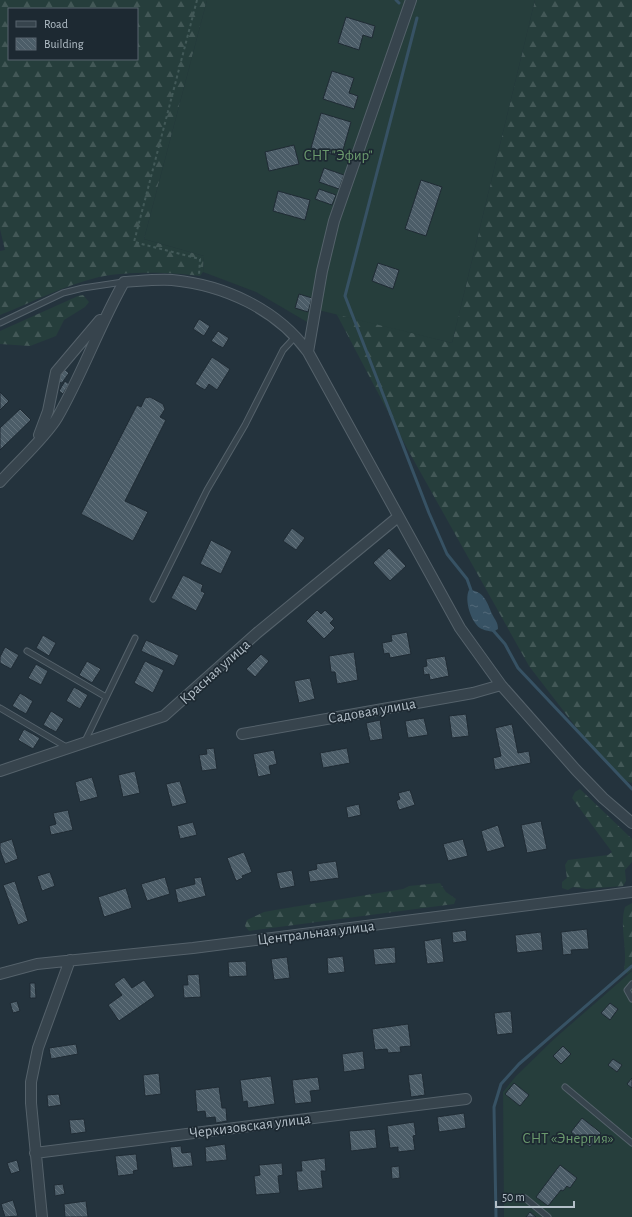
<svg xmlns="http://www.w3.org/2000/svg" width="632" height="1217" font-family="'Alegreya Sans',sans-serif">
<defs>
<pattern id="forest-firs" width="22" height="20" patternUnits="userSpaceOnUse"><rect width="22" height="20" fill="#263e3c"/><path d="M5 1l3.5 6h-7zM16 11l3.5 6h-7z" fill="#435857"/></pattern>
<pattern id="water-ripples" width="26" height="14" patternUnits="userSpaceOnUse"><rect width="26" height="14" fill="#375264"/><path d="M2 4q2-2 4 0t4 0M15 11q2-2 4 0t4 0" fill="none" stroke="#526979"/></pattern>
<pattern id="building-back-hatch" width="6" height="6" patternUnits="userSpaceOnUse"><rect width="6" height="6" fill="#4c5d68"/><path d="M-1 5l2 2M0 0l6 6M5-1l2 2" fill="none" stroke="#63727c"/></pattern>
</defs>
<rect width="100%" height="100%" fill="#24333d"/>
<path fill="url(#forest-firs)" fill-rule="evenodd" d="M0 0H207L144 239 204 256 203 272 200 276C171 272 128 271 99 277 65 285 33 302 0 315V251L5 250 0 229ZM9 9H137V59H9Z
M535 0H632V783L623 780 596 753 529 666 408 450 336 313 452 343Z
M83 295 89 302 85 307 64 320 56 336 30 346 0 344V331L78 296Z
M580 789 632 839V862L625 870 626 881 623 886 586 889 573 887 568 890 562 888V882L567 878 565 865 568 860 608 855 612 852 572 798 575 792Z
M440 883 446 892 456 899 454 904 249 931 245 926 247 920 264 912 275 910 403 889 409 886Z
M632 903V970L627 974 624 969C628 949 619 927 625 907Z"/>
<path fill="#263e3c" d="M207 0H535L452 343 310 308 307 322 256 292 203 272 204 256 144 239Z
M632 971V1217H504L503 1092 516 1076 554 1039Z"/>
<path fill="url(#water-ripples)" d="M469 590C484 591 487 602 492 614 495 620 498 622 498 629L493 632C489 631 483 630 480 628 471 622 464 600 469 590Z"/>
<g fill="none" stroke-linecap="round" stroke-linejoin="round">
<path stroke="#375264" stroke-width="3" d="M396 0 399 3
M417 18 345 296 429 513 447 554 467 579 472 593
M491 628 505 644 518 668 632 789
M496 1217 494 1107 501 1084 519 1064 632 966"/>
</g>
<path fill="url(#building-back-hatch)" stroke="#1f2b34" d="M346 17 375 26 372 38 363 35 359 50 338 43Z
M332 71 354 78 349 93 358 96 354 109 323 99Z
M321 113 351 122 341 157 311 148Z
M294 145 299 164 269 171 265 152Z
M324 168 344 175 339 189 319 182Z
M421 180 442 187 426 236 405 229Z
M319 189 336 195 332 205 315 199Z
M278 191 310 200 305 220 273 211Z
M378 263 399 270 393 289 372 281Z
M299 294 312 298 308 312 295 308Z
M199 319 210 326 204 336 193 329Z
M218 331 229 338 223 348 211 341Z
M212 357 230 369 217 390 209 384 205 390 195 384Z
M64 369 69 373 62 383 57 382 59 375Z
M65 381 69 384 63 394 59 391Z
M0 392 9 401 0 410Z
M150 397 163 404 165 409 160 417 166 420 125 501 148 512 133 541 81 514 137 405 141 407 145 398Z
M20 409 31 420 0 450V428Z
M292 528 305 538 296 550 283 541Z
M211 540 232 551 221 574 200 564Z
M389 548 406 566 390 581 373 563Z
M183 575 203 585 201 591 205 593 196 611 171 598Z
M317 610 321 614 325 610 334 619 330 623 335 628 324 639 306 621Z
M407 632 411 654 390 658 389 653 384 654 382 643 392 641 391 635Z
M43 635 56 643 49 656 36 648Z
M146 640 179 655 174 666 141 651Z
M5 647 19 655 11 669 0 663V657Z
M354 652 358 680 337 684 335 672H331L329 656Z
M261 654 269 661 255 677 246 669Z
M445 656 449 676 430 680 429 674 424 675 423 667 427 666 426 659Z
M87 661 101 669 92 683 79 675Z
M145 661 164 670 153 693 134 683Z
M36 664 48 671 41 685 28 678Z
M310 678 315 699 299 703 294 681Z
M74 687 88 695 80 709 66 701Z
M20 693 33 701 26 714 12 706Z
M51 711 64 719 56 732 43 725Z
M466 714 469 736 452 738 449 716Z
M424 718 428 735 408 738 405 721Z
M380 720 383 739 370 741 366 723Z
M512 724 518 753 529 751 531 763 495 770 493 758 501 756 495 728Z
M24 729 40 738 33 749 18 740Z
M214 748 217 769 202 771 199 755 207 754 206 749Z
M347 748 350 763 323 768 320 753Z
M274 750 277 764 269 766 271 774 258 777 253 754Z
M135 771 140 793 123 797 118 775Z
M92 777 98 797 80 802 75 782Z
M180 781 187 803 172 807 166 784Z
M410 790 415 805 399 810 396 801 400 799 398 793Z
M359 804 361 815 348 818 346 807Z
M68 810 73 830 51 835 49 826 56 824 53 813Z
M541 821 547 849 527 853 521 825Z
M193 822 197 835 180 839 177 826Z
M498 825 505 847 487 852 481 831Z
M12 839 18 859 5 864 0 850V843Z
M463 839 468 856 448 861 443 844Z
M244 852 252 872 242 876 243 878 236 881 227 858Z
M336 861 339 878 310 882 308 871 317 869 316 864Z
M292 870 295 886 280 889 276 873Z
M50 872 55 886 42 891 37 876Z
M165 877 170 894 147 901 141 884Z
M201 877 206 896 178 903 175 889 195 884 194 878Z
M15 881 28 921 18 925 3 885Z
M126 888 132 908 104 917 98 897Z
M587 929 589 949 571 950 572 954 563 955 561 932Z
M466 930 467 941 453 943 452 932Z
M541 932 543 950 517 953 515 935Z
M441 938 444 962 427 964 424 941Z
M395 947 396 963 375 965 373 949Z
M343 956 345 972 328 974 327 958Z
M287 957 290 978 274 980 271 959Z
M246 961 247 976 229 977 228 962Z
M199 974 201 997 184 998 183 985H188L187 975Z
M124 977 132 988 144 980 155 996 119 1021 108 1005 122 995 114 984Z
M30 983H35L36 998H30Z
M17 1001 20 1011 13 1013 10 1003Z
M610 1003 618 1009 610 1020 601 1013Z
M511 1011 513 1033 497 1035 494 1013Z
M408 1024 411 1046 400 1047 401 1052 388 1053 387 1049 375 1050 372 1029Z
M76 1044 78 1054 51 1059 49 1048Z
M563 1046 571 1054 561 1064 553 1056Z
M363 1051 365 1069 344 1072 342 1054Z
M613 1059 622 1065 617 1072 608 1065Z
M159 1073 161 1094 145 1096 143 1075Z
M422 1073 425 1095 411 1097 408 1075Z
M271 1076 275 1104 248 1108 247 1101 243 1102 240 1080Z
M318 1077 320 1090 310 1091 312 1102 295 1104 292 1080Z
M632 1078V1088L627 1084Z
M514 1083 529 1095 520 1106 505 1094Z
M219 1087 222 1108H226L227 1121 216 1123 215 1117 206 1118 205 1111 197 1112 195 1090Z
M59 1094 61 1105 48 1107 47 1095Z
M464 1113 466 1128 439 1132 437 1117Z
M582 1118 601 1133 590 1147 571 1132Z
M84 1119 86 1132 71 1134 69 1120Z
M414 1122 416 1135 413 1136 415 1150 398 1152V1147L390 1148 387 1126Z
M375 1129 377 1148 351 1151 349 1131Z
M225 1144 227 1160 206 1162 205 1147Z
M181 1146 182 1153 191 1152 193 1166 173 1168 170 1147Z
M136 1154 138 1170 133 1171 134 1174 118 1176 115 1156Z
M325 1158 326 1171H321L323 1188 298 1191 296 1171H302L301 1161Z
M17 1160 20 1171 11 1174 7 1163Z
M282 1163 283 1175 278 1176 280 1193 256 1195 254 1176 260 1175 259 1165Z
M560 1165 577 1178 570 1188 567 1186 563 1191 561 1190 548 1206 536 1197Z
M399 1166 400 1178 392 1179 391 1167Z
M63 1184 65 1194 55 1196 54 1185Z
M13 1200 18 1216 5 1217 1 1204Z
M86 1201 88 1217H65L64 1204Z
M530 1212 536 1217H526Z"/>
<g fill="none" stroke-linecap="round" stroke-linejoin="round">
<defs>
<path id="lane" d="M0 323 63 293 83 288 123 282
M153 599 207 490 245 425 283 350 296 336
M27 651 106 697
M0 708 68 748
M84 743 135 638
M632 984 627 990 632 999
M565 1087 632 1143
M525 1198 548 1217"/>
<path id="street" d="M308 352 322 271 334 221 411 0
M39 435 48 411 56 372 100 320
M0 482C16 464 45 438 57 418 82 375 99 326 124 282 140 281 156 279 172 280 224 285 277 309 308 352L460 628 501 685 576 770 603 798 632 823
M242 734 473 693 501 685
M0 771 164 716 257 633 398 517
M0 974 37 964 56 962 193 948 632 892
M35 1153 466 1099
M42 1217 31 1103V1082L38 1048 70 960"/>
</defs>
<use href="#lane" stroke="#55626b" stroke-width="7"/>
<use href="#street" stroke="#55626b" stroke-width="12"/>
<path stroke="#435a59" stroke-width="2" stroke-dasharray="3 3" stroke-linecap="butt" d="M197 0 134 242 200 259 199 275"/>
<use href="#lane" stroke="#37444d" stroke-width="5"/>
<use href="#street" stroke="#37444d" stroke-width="10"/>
</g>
<g text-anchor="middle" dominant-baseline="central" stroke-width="3.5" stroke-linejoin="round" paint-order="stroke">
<g font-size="15" fill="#6a996d" stroke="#1d2932">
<text x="338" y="155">СНТ "Эфир"</text>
<text x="568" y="1138">СНТ «Энергия»</text>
</g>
<g font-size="15" fill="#b3bfc8" stroke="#1d2932">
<text transform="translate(215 672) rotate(-42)">Красная улица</text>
<text transform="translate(372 711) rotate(-10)">Садовая улица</text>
<text transform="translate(316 933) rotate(-7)">Центральная улица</text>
<text transform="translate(250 1126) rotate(-7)">Черкизовская улица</text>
</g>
</g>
<rect x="8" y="8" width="130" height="52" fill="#1d2932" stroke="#59656e"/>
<rect x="16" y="21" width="20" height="6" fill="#37444d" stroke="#59656e"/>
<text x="44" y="28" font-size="12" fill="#b3bfc8">Road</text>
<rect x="16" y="38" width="20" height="12" fill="url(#building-back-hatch)" stroke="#59656e"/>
<text x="44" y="48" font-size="12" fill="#b3bfc8">Building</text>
<path d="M496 1201v6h78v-6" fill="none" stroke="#b3bfc8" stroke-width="2"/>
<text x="502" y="1201" font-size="12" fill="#b3bfc8" stroke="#1d2932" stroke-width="3" paint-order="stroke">50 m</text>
</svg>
